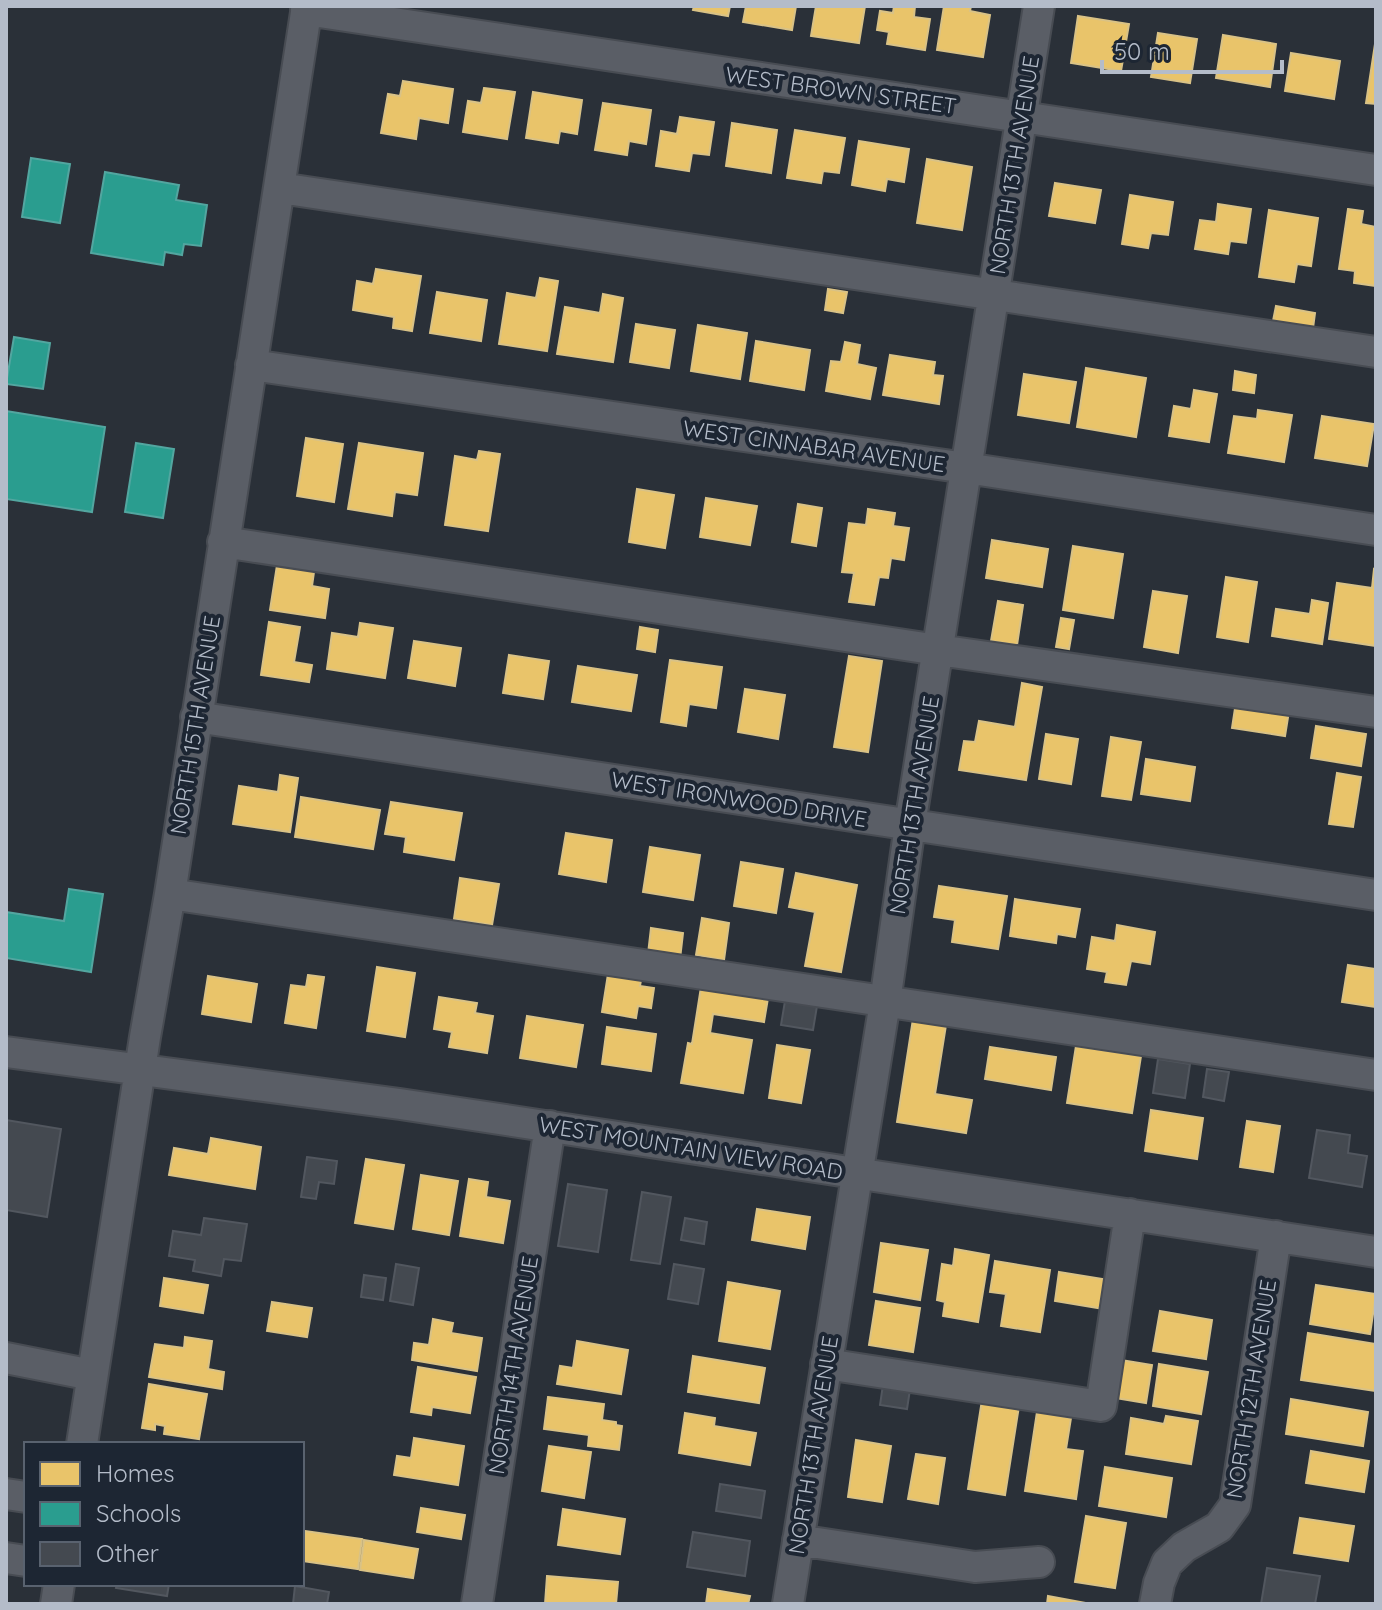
<svg xmlns="http://www.w3.org/2000/svg" width="1382" height="1610" font-family="Quicksand,sans-serif">
<rect width="100%" height="100%" fill="#2a3038"/>
<path fill="#e9c46a" stroke="#d9c286" stroke-width="2" d="M694 6H730L728 16 693 10Z
M746 6H796L792 30 743 22Z
M816 6H865L859 43 811 36Z
M894 6H915L914 17 930 19 925 50 887 44 889 32 877 30 880 11 893 13Z
M944 6H971L970 11 990 15 983 57 937 50Z
M1078 16 1129 24 1121 71 1071 63Z
M1158 33 1197 39 1190 83 1151 77Z
M1223 35 1276 44 1270 87 1216 78Z
M1375 44H1376V104L1366 103Z
M1291 53 1340 61 1334 99 1285 91Z
M403 81 453 89 448 123 419 118 416 139 381 133 388 94 400 96Z
M484 88 515 92 507 139 463 132 468 101 481 103Z
M533 92 582 100 577 134 560 131 558 143 526 138Z
M603 103 651 110 646 144 629 141 627 155 595 150Z
M680 117 714 122 709 155 692 153 689 171 656 166 661 131 677 134Z
M732 123 777 130 771 173 726 166Z
M795 130 845 138 839 173 823 171 821 183 787 178Z
M859 141 909 149 904 182 887 179 885 191 852 185Z
M927 159 972 167 962 230 917 223Z
M1055 183 1101 190 1095 223 1049 216Z
M1130 195 1173 202 1168 235 1151 233 1148 248 1122 244Z
M1218 204 1251 209 1246 243 1230 241 1228 254 1195 249 1200 220 1216 222Z
M1348 209 1363 211 1361 224 1376 227V286L1354 283 1355 271 1339 269Z
M1269 210 1318 218 1311 266 1297 264 1294 282 1259 277Z
M376 269 421 276 412 331 393 328 394 317 353 310 357 281 373 284Z
M540 278 558 281 547 351 499 344 507 293 536 298Z
M828 289 847 292 843 313 825 310Z
M437 292 487 300 481 341 430 333Z
M603 294 623 298 613 362 557 354 565 307 600 313Z
M1276 306 1315 313 1313 328 1273 321Z
M636 324 675 330 669 368 630 362Z
M698 325 747 333 740 379 691 371Z
M756 341 810 350 804 390 750 381Z
M845 342 860 345 857 364 876 368 870 399 826 391 831 361 841 362Z
M890 355 935 362 933 375 943 376 939 404 883 395Z
M1086 368 1146 378 1136 437 1077 427Z
M1235 371 1256 375 1254 393 1233 390Z
M1024 374 1076 382 1069 423 1018 415Z
M1194 390 1217 394 1209 442 1169 436 1174 406 1191 409Z
M1258 410 1292 415 1284 462 1228 453 1234 416 1257 419Z
M1322 416 1374 424 1367 466 1315 458Z
M306 438 343 444 334 502 297 496Z
M359 443 423 453 417 495 395 492 392 516 348 509Z
M479 451 500 454 488 531 445 525 455 456 477 460Z
M637 489 674 495 665 548 629 542Z
M706 498 757 506 750 545 700 537Z
M798 504 822 508 816 546 792 542Z
M868 509 895 513 893 526 909 528 904 560 891 558 888 578 879 577 874 605 849 602 854 573 842 572 849 523 866 525Z
M992 540 1048 549 1042 587 986 578Z
M1073 546 1123 554 1113 618 1063 610Z
M278 559 315 565 312 586 329 589 325 618 270 610Z
M1374 569 1376 570V646L1329 639 1337 583 1372 588Z
M1226 577 1257 582 1248 642 1217 637Z
M1153 591 1187 596 1178 653 1144 647Z
M1312 600 1328 603 1322 644 1272 636 1276 609 1310 614Z
M998 601 1023 605 1017 645 991 641Z
M1061 618 1074 620 1069 649 1056 647Z
M269 622 300 627 294 662 312 665 309 682 261 675Z
M360 623 393 628 385 678 327 669 332 633 358 637Z
M640 627 658 630 655 652 637 649Z
M414 641 461 648 455 686 408 678Z
M509 655 549 661 543 699 503 693Z
M849 656 882 661 868 752 834 747Z
M670 660 722 667 716 708 689 704 686 726 661 722Z
M578 666 637 675 631 711 572 702Z
M1022 683 1042 687 1026 780 959 770 964 741 975 742 979 721 1015 727Z
M745 689 785 695 778 739 738 732Z
M1236 702 1289 711 1285 736 1232 728Z
M1316 726 1366 734 1361 766 1311 758Z
M1046 734 1078 739 1071 784 1039 779Z
M1111 737 1141 742 1131 800 1102 796Z
M1146 759 1195 767 1190 801 1141 794Z
M1337 773 1361 777 1353 827 1329 824Z
M280 775 298 778 290 832 233 824 239 786 278 792Z
M301 797 380 810 373 849 295 837Z
M391 802 462 813 454 860 404 852 406 837 385 834Z
M566 833 612 840 606 882 559 874Z
M650 847 700 855 693 900 643 892Z
M741 862 783 869 776 913 734 906Z
M796 873 857 885 841 972 805 966 815 912 789 907Z
M460 878 499 884 492 925 454 919Z
M939 886 1007 896 998 949 952 942 955 920 934 917Z
M1015 899 1080 909 1075 937 1057 934 1056 943 1010 936Z
M702 918 729 923 724 960 696 955Z
M1117 925 1155 932 1150 964 1131 961 1126 985 1105 982 1107 972 1087 969 1092 937 1115 941Z
M651 928 683 933 680 959 648 954Z
M1348 965 1376 969V1007L1342 1002Z
M377 967 415 973 405 1037 367 1031Z
M609 968 642 974 640 986 654 988 651 1008 638 1006 636 1018 602 1012Z
M308 975 324 977 316 1028 285 1023 291 985 306 987Z
M208 976 257 984 251 1022 202 1014Z
M701 987 768 998 764 1022 713 1014 710 1033 752 1040 743 1093 681 1083 688 1043 692 1044Z
M439 997 477 1003 475 1013 493 1016 487 1053 449 1047 452 1032 434 1029Z
M527 1016 583 1025 576 1067 520 1058Z
M913 1019 946 1025 935 1094 972 1100 966 1133 897 1122Z
M607 1027 656 1034 651 1071 602 1064Z
M777 1045 810 1050 801 1103 769 1098Z
M1076 1046 1141 1056 1132 1113 1067 1103Z
M990 1047 1056 1057 1051 1090 985 1079Z
M1151 1110 1203 1118 1197 1159 1145 1151Z
M1247 1121 1280 1126 1273 1172 1240 1167Z
M211 1138 261 1147 255 1189 169 1175 174 1148 208 1154Z
M366 1159 404 1165 393 1229 355 1223Z
M421 1175 458 1181 449 1235 413 1229Z
M469 1179 488 1182 486 1197 510 1201 503 1243 460 1236Z
M757 1209 810 1217 805 1249 752 1240Z
M881 1243 928 1250 920 1300 874 1292Z
M955 1249 989 1255 978 1322 943 1316 945 1302 937 1300 942 1264 953 1266Z
M995 1261 1050 1270 1040 1332 1001 1326 1006 1294 990 1292Z
M1059 1272 1109 1280 1104 1309 1055 1301Z
M164 1278 208 1285 203 1313 160 1306Z
M728 1282 780 1291 770 1349 719 1341Z
M1316 1285 1376 1294 1370 1334 1310 1324Z
M876 1301 920 1308 913 1352 869 1345Z
M272 1302 312 1308 307 1337 267 1331Z
M1160 1311 1212 1320 1206 1359 1153 1351Z
M433 1319 453 1323 451 1333 482 1338 477 1371 412 1360 414 1343 429 1345Z
M1308 1333 1376 1344V1391L1301 1380Z
M185 1337 212 1341 208 1369 224 1372 222 1389 149 1377 155 1344 184 1348Z
M577 1341 628 1350 621 1394 557 1384 560 1366 573 1368Z
M693 1356 765 1368 759 1403 688 1392Z
M1121 1360 1152 1365 1146 1403 1115 1398Z
M1159 1364 1208 1372 1201 1414 1153 1406Z
M418 1367 476 1377 470 1413 432 1407 431 1415 411 1412Z
M149 1384 207 1394 199 1439 164 1434 165 1426 155 1424V1430L142 1428Z
M548 1397 604 1404 602 1420 616 1422V1425L622 1426 619 1450 588 1446 589 1435 544 1429Z
M1291 1399 1368 1412 1363 1446 1286 1434Z
M982 1400 1019 1406 1005 1495 968 1489Z
M1037 1412 1071 1418 1066 1449 1083 1451 1076 1499 1025 1491Z
M685 1413 715 1418 714 1426 756 1433 750 1465 679 1453Z
M1166 1416 1198 1421 1191 1464 1126 1454 1131 1418 1164 1424Z
M414 1438 464 1446 458 1485 394 1475 397 1456 411 1458Z
M856 1440 891 1446 882 1502 848 1497Z
M549 1446 591 1452 584 1498 542 1491Z
M1311 1451 1369 1461 1364 1492 1306 1483Z
M916 1454 945 1458 938 1504 908 1499Z
M1105 1467 1172 1478 1166 1517 1099 1506Z
M421 1508 465 1515 461 1539 417 1532Z
M563 1509 625 1519 620 1554 558 1545Z
M1086 1516 1126 1523 1115 1588 1075 1582Z
M1300 1518 1354 1526 1348 1561 1294 1553Z
M305 1531 362 1539 358 1569 302 1561Z
M364 1540 418 1549 413 1578 360 1570Z
M547 1576 618 1582 616 1604H545Z
M708 1589 750 1596 748 1604H706Z
M1048 1596 1091 1604H1047Z"/>
<path fill="#2a9d8f" stroke="#53a6a0" stroke-width="2" d="M31 158 70 164 60 223 22 217Z
M105 172 179 185 176 200 207 205 201 246 184 244 182 255 165 252 163 265 91 253Z
M14 337 50 343 43 389 6 384Z
M6 411 105 427 92 512 6 499Z
M136 443 174 449 163 518 125 512Z
M69 889 103 894 91 972 6 958V912L64 921Z"/>
<path fill="#444950" stroke="#52575f" stroke-width="2" d="M785 1001 817 1006 813 1030 781 1025Z
M1158 1059 1190 1064 1185 1098 1153 1093Z
M1207 1069 1229 1072 1224 1101 1203 1097Z
M6 1120 61 1129 47 1217 6 1210Z
M1317 1130 1350 1135 1348 1153 1367 1156 1362 1187 1309 1178Z
M307 1157 337 1161 334 1184 319 1182 316 1199 301 1197Z
M568 1184 607 1190 598 1252 558 1246Z
M642 1192 671 1197 660 1264 631 1260Z
M204 1218 247 1224 241 1261 224 1259 221 1276 193 1271 195 1260 169 1256 173 1231 201 1235Z
M685 1218 707 1222 704 1244 681 1240Z
M396 1264 419 1268 413 1305 390 1301Z
M674 1264 704 1269 698 1304 668 1299Z
M364 1275 386 1278 383 1300 361 1297Z
M884 1378 911 1383 907 1409 880 1405Z
M720 1484 765 1491 761 1518 716 1511Z
M693 1532 750 1541 745 1576 687 1567Z
M1267 1568 1320 1576 1315 1604H1261Z
M117 1584H169L167 1596 116 1588Z
M295 1586 329 1592 327 1604H293Z"/>
<g fill="none" stroke-linecap="round" stroke-linejoin="round">
<defs>
<path id="minor" d="M306 10 1376 170
M280 188 1376 352
M251 365 966 468 1376 530
M223 542 938 650 1376 712
M196 717 1376 895
M170 894 1376 1075
M6 1052 400 1104 1376 1252
M6 1358 92 1375
M826 1364 1101 1406 1130 1214
M82 1444 145 1037 170 894 307 6
M6 1494 26 1497
M798 1540 975 1567 1039 1562
M6 1558 26 1561
M56 1604 59 1584
M477 1604 550 1126
M788 1604 885 1002 910 825 1039 6
M1155 1604 1159 1583 1167 1563 1184 1547 1219 1527 1235 1505 1276 1236"/>
</defs>
<use href="#minor" stroke="#484c53" stroke-width="34"/>
<use href="#minor" stroke="#5a5e66" stroke-width="30"/>
</g>
<g text-anchor="middle" dominant-baseline="central" stroke-width="8" stroke-linejoin="round" paint-order="stroke">
<g font-size="22" fill="#b4bcc9" stroke="#1d2633">
<text transform="translate(841 90) rotate(8)">WEST BROWN STREET</text>
<text transform="translate(1014 165) rotate(-81)">NORTH 13TH AVENUE</text>
<text transform="translate(814 446) rotate(8)">WEST CINNABAR AVENUE</text>
<text transform="translate(195 725) rotate(-81)">NORTH 15TH AVENUE</text>
<text transform="translate(739 799) rotate(9)">WEST IRONWOOD DRIVE</text>
<text transform="translate(914 805) rotate(-81)">NORTH 13TH AVENUE</text>
<text transform="translate(691 1148) rotate(9)">WEST MOUNTAIN VIEW ROAD</text>
<text transform="translate(513 1365) rotate(-81)">NORTH 14TH AVENUE</text>
<text transform="translate(1251 1389) rotate(-81)">NORTH 12TH AVENUE</text>
<text transform="translate(813 1445) rotate(-81)">NORTH 13TH AVENUE</text>
</g>
</g>
<rect width="1382" height="1610" fill="none" stroke="#b4bcc9" stroke-width="16"/>
<rect x="24" y="1442" width="280" height="144" fill="#1d2633" stroke="#59626f" stroke-width="2"/>
<rect x="40" y="1462" width="40" height="24" fill="#e9c46a" stroke="#59626f" stroke-width="2"/>
<text x="96" y="1482" font-size="24" fill="#b4bcc9">Homes</text>
<rect x="40" y="1502" width="40" height="24" fill="#2a9d8f" stroke="#59626f" stroke-width="2"/>
<text x="96" y="1522" font-size="24" fill="#b4bcc9">Schools</text>
<rect x="40" y="1542" width="40" height="24" fill="#444950" stroke="#59626f" stroke-width="2"/>
<text x="96" y="1562" font-size="24" fill="#b4bcc9">Other</text>
<path d="M1102 60v12h180v-12" fill="none" stroke="#b4bcc9" stroke-width="4"/>
<text x="1114" y="60" font-size="24" fill="#b4bcc9" stroke="#1d2633" stroke-width="6" paint-order="stroke">50 m</text>
</svg>
